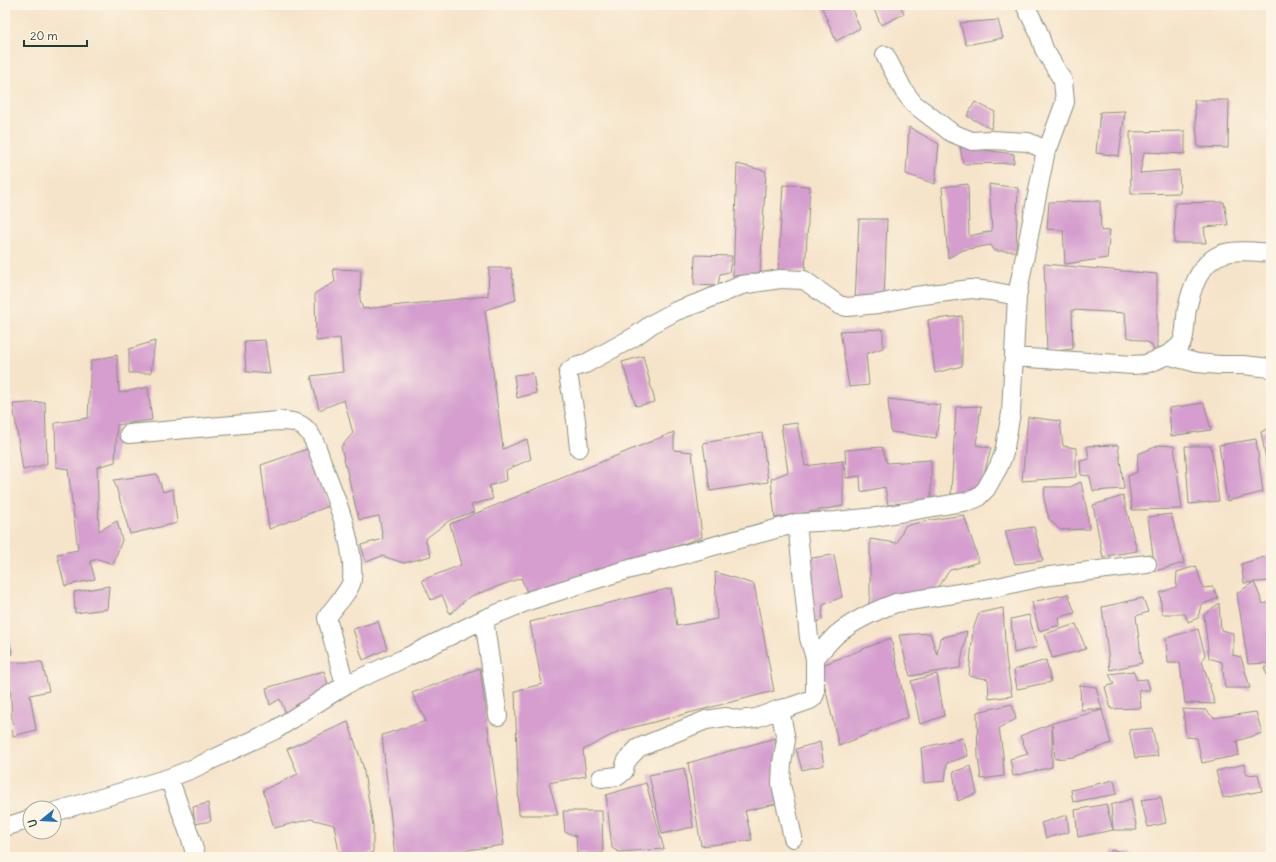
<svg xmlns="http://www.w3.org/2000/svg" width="1276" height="862" font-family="Delius,sans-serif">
<rect width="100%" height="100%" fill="#fcf5e5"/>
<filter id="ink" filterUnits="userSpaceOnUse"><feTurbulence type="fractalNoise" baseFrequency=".025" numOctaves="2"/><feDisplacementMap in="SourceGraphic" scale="8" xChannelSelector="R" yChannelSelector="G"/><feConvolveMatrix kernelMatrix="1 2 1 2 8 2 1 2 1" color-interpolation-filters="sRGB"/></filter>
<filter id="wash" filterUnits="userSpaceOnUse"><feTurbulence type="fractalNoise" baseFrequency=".012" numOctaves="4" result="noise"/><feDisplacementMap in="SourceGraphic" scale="16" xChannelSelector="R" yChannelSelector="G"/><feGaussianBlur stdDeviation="0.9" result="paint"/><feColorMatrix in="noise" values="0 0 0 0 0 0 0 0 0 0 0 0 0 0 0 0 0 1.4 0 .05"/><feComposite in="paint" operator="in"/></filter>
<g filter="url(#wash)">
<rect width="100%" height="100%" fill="#f6e4ca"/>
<g id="blocks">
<path fill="#d59ecf" d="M821 5H850L860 28 836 41Z
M872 5H900L904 14 881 25Z
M998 20 1003 38 966 45 960 23Z
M1194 100H1229L1228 148 1198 147Z
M975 102 995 112 991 129 967 116Z
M1125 111 1119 156 1096 153 1100 112Z
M909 127 939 144 935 184 906 174Z
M1185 131V154L1144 152 1140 173 1179 170 1180 193 1131 194 1130 132Z
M960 147 1014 154V163L963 164Z
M737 164 766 171 760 275 733 276Z
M968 184 969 236 992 231 989 184 1018 188 1016 251H995L991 245 963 250 948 258 942 187Z
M783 185 810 186 805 271 778 270Z
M1100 201 1101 231 1110 230 1107 258 1065 264 1063 230 1047 229 1049 202Z
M1224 202 1228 225 1204 227 1206 243H1174L1175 203Z
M859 219H887L884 302 855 301Z
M695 255 732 256 729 272 720 274 718 286 694 285Z
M1044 264 1157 274V355L1150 343 1127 337 1125 313 1072 310 1073 349 1047 352Z
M489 268H511L516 300 485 310 503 449 527 439 531 459 506 470 507 480 489 486 493 499 471 505 474 512 450 520 425 539 431 556 404 563 382 556 366 562 361 545 383 539 379 516 359 520 341 447 353 433 344 400 319 410 311 376 343 372 340 338 316 341 315 293 335 282 333 269 361 270 360 300 363 309 488 296Z
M962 316V366L935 373 928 320Z
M883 329V348L866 354 869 385 849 387 840 331Z
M265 340 270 374 246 372 244 341Z
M155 341 151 373H129V349Z
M117 355 119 393 148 387 152 420 117 425 115 462 97 467 99 531 117 521 122 540 113 564 98 559 90 561 95 579 65 586 57 554 78 550 68 469 56 467 55 423 88 418 91 361Z
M643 356 655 402 636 406 622 362Z
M533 373 536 393 517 398 514 375Z
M888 399 941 405 936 438 891 432Z
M45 402 47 464 23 470 13 404Z
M1204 403 1211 430 1171 436 1169 408Z
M981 406 976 445 991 448 978 497 951 494 956 407Z
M1028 417 1060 421 1063 446 1076 448V477L1022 481Z
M797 423 805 466 843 461V506L775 518 771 479 788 472 781 425Z
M1271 427V480H1270L1261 432Z
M674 432V450L692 452 702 537 530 599 521 578 469 597 450 614 442 595 431 600 422 580 461 565 450 524Z
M762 433 768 482 710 491 703 443Z
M1256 439 1263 492 1227 501 1219 445Z
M1118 445 1124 489 1093 491 1090 476 1081 475 1080 461 1089 459 1087 446Z
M1160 445 1174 446 1182 509 1132 510 1128 476 1137 472 1138 454Z
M1185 446H1211L1219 501 1189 504Z
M313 447 329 506 269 529 261 465Z
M882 447 887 463 931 460V500L888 505 885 487 861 492 860 476 846 478 845 450Z
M157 474 163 492 173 489 177 523 130 534 114 480Z
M1081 482 1087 511 1089 529 1060 530 1049 519 1044 499 1045 487H1070Z
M1123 496 1137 551 1112 555 1103 558 1093 505Z
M1171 514 1184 563 1155 571 1148 517Z
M964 515 979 562 950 570 936 589 868 607 870 596V539L897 543 905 526 931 520Z
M1034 527 1043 561 1015 564 1005 531Z
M834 555 842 597 823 605 822 620 809 624 804 559Z
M1271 555V581L1244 583 1241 564Z
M1196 566 1203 588 1213 587 1218 598 1201 605 1198 618 1188 622 1185 614H1162L1160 593 1176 587 1177 572Z
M715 572 754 584 774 691 619 731 583 750 586 776 549 783 558 815H519L515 691 542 684 530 622 671 588 677 626 717 619Z
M1254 582 1263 604 1271 602V663L1248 664 1237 593Z
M109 586 107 609 75 613 74 592Z
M1068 594 1075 613 1059 617 1060 625 1039 631 1032 602Z
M1143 598 1148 612 1136 616 1142 663 1110 670 1102 607Z
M1219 603 1221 630 1233 633V655L1241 657 1250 688H1225L1222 662 1209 658 1204 615Z
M1003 608 1006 658 1012 696 989 699 988 679 969 676 973 630 979 613Z
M1029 615 1037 647 1014 653 1011 619Z
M378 621 387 649 363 660 353 629Z
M5 622 12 654 5 656Z
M1076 624 1086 649 1052 658 1045 634Z
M1198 629 1205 655 1202 661 1215 704 1185 703 1180 663H1168L1166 638Z
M967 631 960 668 910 676 899 635 930 633 937 655 940 638Z
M891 638 908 717 839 746 820 666Z
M1046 660 1051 682 1017 689 1014 670Z
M9 662H42L49 691 30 695 36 730 13 736Z
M1264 667H1271V685Z
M480 668 504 845 415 857H395L382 735 426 721 412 693Z
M324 671 330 691 287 716 280 699 270 705 266 688Z
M1133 671 1137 680 1147 679 1150 690H1139L1141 708 1111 709 1105 687 1114 684 1109 674Z
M937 674 944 716 920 724 911 681Z
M1080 685 1096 687 1102 710 1090 709 1081 710Z
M1012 704 1016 719 999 728 1003 755 1004 776 981 779 978 757 977 712Z
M1183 709 1206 710 1214 718 1256 712 1262 733 1237 741 1239 755 1202 763 1197 738 1186 737Z
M1102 710 1111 743 1074 757 1055 759 1052 725V767L1013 776 1010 759 1028 754 1020 736 1053 723Z
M348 722 363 766 373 826V852L358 857H340L334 825 311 819 274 828 263 790 298 774 287 749Z
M1152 728 1158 756 1135 758 1129 730Z
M775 738 779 803 745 811 752 840 701 846 688 763Z
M963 738 968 756 947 763 945 781 924 783 921 748Z
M820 742 824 765 802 770 796 749Z
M1244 764 1247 775 1258 774 1262 791 1223 798 1216 771Z
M971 766 977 793 958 801 953 772Z
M684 768 693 827 662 834 649 775Z
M1114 780 1117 794 1073 802 1071 790Z
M646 783 664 849 619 852 612 848 606 795Z
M1161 797 1166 823 1148 827 1141 800Z
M1131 799 1137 830H1113L1111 805Z
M208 803 211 821 195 824 193 807Z
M1106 804 1113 830 1078 837 1075 810Z
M563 811H602L603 853 577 854 576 836 565 832Z
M1067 815 1069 832 1046 838 1041 823Z
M1111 850 1132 853 1133 857H1111Z
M667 855V857H657V856Z"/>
</g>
</g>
<g filter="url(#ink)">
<use href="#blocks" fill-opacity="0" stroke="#8a907f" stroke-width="1"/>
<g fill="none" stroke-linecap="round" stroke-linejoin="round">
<defs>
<path id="minor" d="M885 55 904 91 914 104 952 133 972 141 990 140 1028 142 1046 150
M1167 355 1197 363 1220 365H1243L1271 368
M1014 357 1133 365C1138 364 1144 365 1148 363 1159 360 1179 350 1183 340 1186 330 1185 319 1187 309 1192 285 1203 255 1231 252 1243 250 1259 252 1271 253
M129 434 278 421C288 421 298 421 306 429 314 437 318 451 322 462 335 497 355 542 352 580 350 592 333 607 327 618L345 685
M579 448 576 420 568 374 570 370 575 367 585 364 634 337 652 324 676 311 701 302 742 285 780 279 804 280 829 298 839 305 847 307 878 304 915 296 971 289 991 291 1017 296
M484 619 498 716
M815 658C822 650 829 642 836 635 852 622 877 610 896 603L998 587 1042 577 1147 564
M780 709 786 740 782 763 781 784 793 838
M169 778 191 839 196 857
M601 778 618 776 624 771C625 758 631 757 638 748L706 720 726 717 739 720 756 718 780 709 790 707 810 700 813 698 815 694V658L809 638 797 523
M54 812 169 778 192 769 275 730 345 685 407 657 484 619 531 600 616 573 797 523 836 521 876 517 969 501 977 498 986 489 999 466 1004 453 1011 413 1017 296 1046 150 1049 146 1065 102 1063 81 1044 49 1038 31 1025 5
M5 827 30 819"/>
</defs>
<use href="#minor" stroke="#8a907f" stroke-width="20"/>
<use href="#minor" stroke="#fff" stroke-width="18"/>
</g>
</g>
<rect width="1276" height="862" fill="none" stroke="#fcf5e5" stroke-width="20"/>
<g transform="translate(42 820) rotate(252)"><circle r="19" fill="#fcf5e5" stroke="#a4ab9e"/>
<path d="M0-3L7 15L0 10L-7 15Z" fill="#1f6fb2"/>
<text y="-6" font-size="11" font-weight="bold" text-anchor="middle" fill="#1f3d34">U</text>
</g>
<path d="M24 40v6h63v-6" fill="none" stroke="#1f3d34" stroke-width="2"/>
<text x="30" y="40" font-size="12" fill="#1f3d34" stroke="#fcf5e5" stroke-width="3" paint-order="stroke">20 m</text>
</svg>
